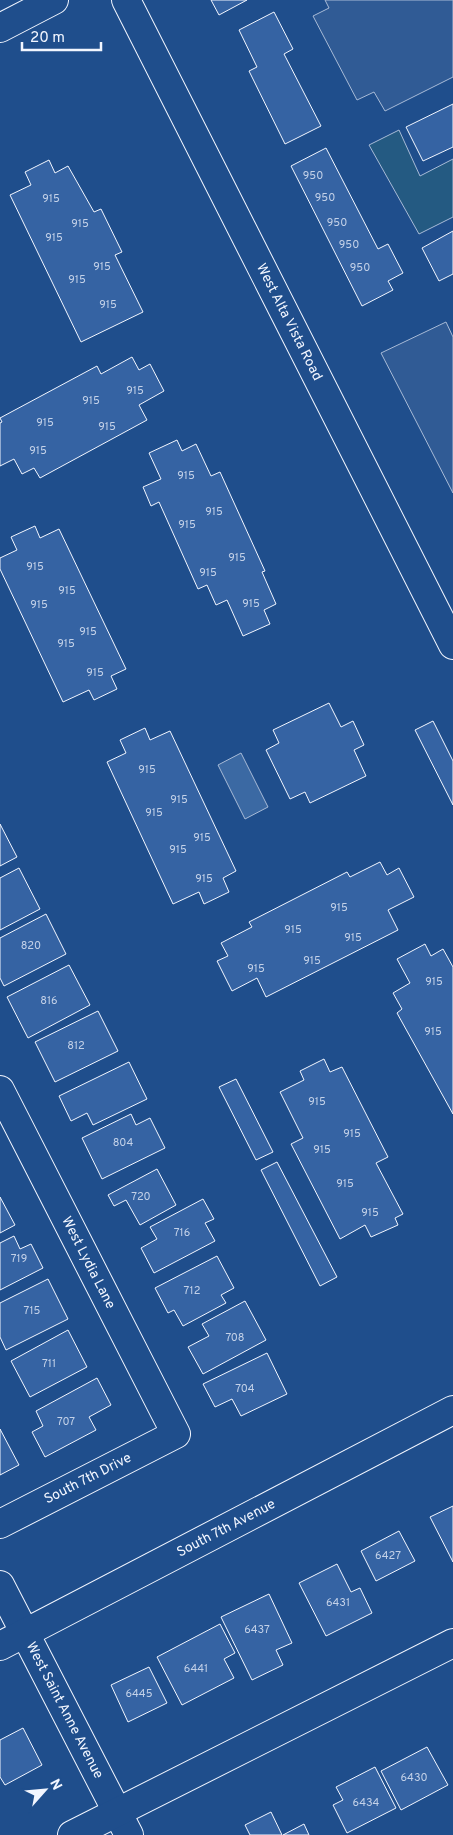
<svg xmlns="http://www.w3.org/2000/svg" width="453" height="1835" font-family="Overpass,sans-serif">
<rect width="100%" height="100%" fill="#1f4e8c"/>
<path fill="#245a82" stroke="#a8bbd7" d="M399 130 420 176 453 159V217L419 234 369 145Z"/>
<path fill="#305b95" stroke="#a8bbd7" d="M325 0H453V77L385 111 374 92 357 100 313 16 329 8Z
M446 322 453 337V493L381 353Z"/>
<path fill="#3b69a3" stroke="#a8bbd7" d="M241 753 268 807 245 819 218 765Z"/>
<path fill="#3563a3" stroke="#f2f6ff" d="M211 0H247L219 15Z
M274 12 293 49 284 54 321 126 285 144 249 71 257 67 239 30Z
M453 104V147L423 161 406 127Z
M326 148 378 249 388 244 403 273 388 281 393 290 362 306 291 166Z
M49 160 55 173 68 166 94 212 101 209 122 252 115 255 143 312 81 342 10 195 31 185 25 172Z
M453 231V274L439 281 422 248Z
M132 357 139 370 150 364 164 391 139 405 147 420 40 478 34 468 22 474 14 459 0 466V423L2 422 0 418 97 366 101 374Z
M177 440 182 451 196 444 211 476 220 472 265 571 262 572 276 604 264 610 270 624 243 636 227 600 216 605 207 585 198 589 159 502 151 506 143 487 161 479 149 453Z
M35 526 40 538 59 529 126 669 111 676 117 689 94 700 89 690 63 702 0 569V558L17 550 11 537Z
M329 703 341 727 353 721 364 745 354 750 366 776 310 803 305 792 290 799 266 750 279 743 273 730Z
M433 721 453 761V805L415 730Z
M145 728 150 740 170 731 236 871 223 878 229 892 204 904 199 892 173 904 107 762 126 753 120 740Z
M0 824 17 857 0 866Z
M380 862 387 875 399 868 414 897 388 910 398 930 266 997 257 978 232 991 217 961 228 956 221 943 252 927 249 922 347 872 350 877Z
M19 868 40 909 0 930V878Z
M46 914 66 954 4 986 0 978V938Z
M425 944 431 956 443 949 453 967V1114L397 1013 402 1009 393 993 410 983 397 959Z
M69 965 90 1005 28 1038 7 997Z
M98 1011 118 1051 55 1082 35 1042Z
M324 1059 330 1072 342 1067 388 1157 376 1163 403 1214 395 1218 398 1225 371 1237 365 1225 340 1239 291 1144 303 1138 280 1092 304 1080 300 1071Z
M129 1062 147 1099 93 1125 87 1113 71 1121 59 1096Z
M236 1079 273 1152 256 1160 219 1087Z
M131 1114 136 1125 150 1118 165 1148 102 1179 82 1138Z
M277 1162 337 1277 320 1286 261 1170Z
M157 1169 176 1205 140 1225 126 1200 114 1206 108 1195Z
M0 1197 15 1225 0 1233Z
M203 1199 214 1219 205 1223 215 1241 154 1273 141 1248 157 1239 150 1227Z
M14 1236 20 1249 31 1244 43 1268 0 1290V1243Z
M217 1256 234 1288 221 1295 226 1303 183 1326 174 1310 168 1313 155 1288Z
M48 1279 68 1319 6 1350 0 1337V1303Z
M245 1301 266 1340 203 1374 188 1347 209 1336 202 1324Z
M68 1330 87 1367 30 1397 11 1361Z
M267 1353 287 1394 241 1416 232 1399 215 1407 203 1384Z
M97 1378 111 1405 89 1417 96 1430 45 1457 32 1432 43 1426 36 1411Z
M0 1429 19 1465 0 1475Z
M453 1506V1562L430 1517Z
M399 1531 415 1561 376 1581 361 1551Z
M337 1564 351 1592 360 1588 372 1613 326 1636 299 1583Z
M269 1594 292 1643 276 1650 283 1665 252 1680 221 1617Z
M220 1624 235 1653 224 1659 234 1678 182 1705 157 1657Z
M149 1667 167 1703 128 1722 111 1685Z
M23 1728 42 1765 5 1785 0 1777V1740Z
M427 1747 448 1785 401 1810 381 1771Z
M375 1767 396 1808 347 1833 333 1805 343 1800 336 1787Z
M271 1812 282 1835H250L245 1825Z
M304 1824 309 1835H283Z"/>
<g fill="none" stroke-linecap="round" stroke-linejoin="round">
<defs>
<g id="minor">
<path id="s1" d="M126 0 453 645"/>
<path d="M0 28 54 0"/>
<path id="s2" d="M0 1090 176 1434 0 1524"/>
<path id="s3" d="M0 1585 129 1835"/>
<path d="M72 1835 453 1643"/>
</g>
<g id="major">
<path id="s4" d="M0 1646 453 1410"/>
</g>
</defs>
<use href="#minor" stroke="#f2f6ff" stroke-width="30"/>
<use href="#major" stroke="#f2f6ff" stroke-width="30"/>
<use href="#minor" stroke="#1f4e8c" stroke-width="28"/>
<use href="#major" stroke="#1f4e8c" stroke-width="28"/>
</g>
<g text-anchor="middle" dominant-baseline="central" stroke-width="4" stroke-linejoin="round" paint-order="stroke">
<g font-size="11" fill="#c3d1e8">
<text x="313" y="176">950</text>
<text x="325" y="198">950</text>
<text x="51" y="199">915</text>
<text x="337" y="223">950</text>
<text x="80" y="224">915</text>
<text x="54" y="238">915</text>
<text x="349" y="245">950</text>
<text x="102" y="267">915</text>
<text x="360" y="268">950</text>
<text x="77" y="280">915</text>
<text x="108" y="305">915</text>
<text x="135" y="391">915</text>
<text x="91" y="401">915</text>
<text x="45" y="423">915</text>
<text x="107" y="427">915</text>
<text x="38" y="451">915</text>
<text x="186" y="476">915</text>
<text x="214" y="512">915</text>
<text x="187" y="525">915</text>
<text x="237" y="558">915</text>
<text x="35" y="567">915</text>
<text x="208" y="573">915</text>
<text x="67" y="591">915</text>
<text x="251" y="604">915</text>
<text x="39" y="605">915</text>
<text x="88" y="632">915</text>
<text x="66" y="644">915</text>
<text x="95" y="673">915</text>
<text x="147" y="770">915</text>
<text x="179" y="800">915</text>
<text x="154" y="813">915</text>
<text x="202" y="838">915</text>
<text x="178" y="850">915</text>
<text x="204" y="879">915</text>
<text x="339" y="908">915</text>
<text x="293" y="930">915</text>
<text x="353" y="938">915</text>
<text x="31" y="946">820</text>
<text x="312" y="961">915</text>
<text x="256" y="969">915</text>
<text x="434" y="982">915</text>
<text x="49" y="1001">816</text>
<text x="433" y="1032">915</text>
<text x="76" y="1046">812</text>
<text x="317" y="1102">915</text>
<text x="352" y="1134">915</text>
<text x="123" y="1143">804</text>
<text x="322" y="1150">915</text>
<text x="345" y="1184">915</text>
<text x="141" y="1197">720</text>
<text x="370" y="1213">915</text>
<text x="182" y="1233">716</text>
<text x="19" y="1259">719</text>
<text x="192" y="1291">712</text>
<text x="32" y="1311">715</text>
<text x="235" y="1338">708</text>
<text x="49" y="1364">711</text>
<text x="245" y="1389">704</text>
<text x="66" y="1422">707</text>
<text x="388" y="1556">6427</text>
<text x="338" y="1603">6431</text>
<text x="257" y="1630">6437</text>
<text x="196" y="1669">6441</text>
<text x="139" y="1694">6445</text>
<text x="414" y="1778">6430</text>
<text x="366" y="1803">6434</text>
</g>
<g font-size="14" fill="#f2f6ff" stroke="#1f4e8c">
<text stroke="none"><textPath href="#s1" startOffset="361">West Alta Vista Road</textPath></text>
<text stroke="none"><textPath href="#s2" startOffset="194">West Lydia Lane</textPath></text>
<text transform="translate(88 1479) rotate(-27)">South 7th Drive</text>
<text stroke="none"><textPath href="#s4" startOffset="255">South 7th Avenue</textPath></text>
<text stroke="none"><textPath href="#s3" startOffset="141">West Saint Anne Avenue</textPath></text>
</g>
</g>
<g transform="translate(45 1790) rotate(63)" stroke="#1f4e8c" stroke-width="4" paint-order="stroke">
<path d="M0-4L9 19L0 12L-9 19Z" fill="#f2f6ff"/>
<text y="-8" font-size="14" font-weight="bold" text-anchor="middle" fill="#f2f6ff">N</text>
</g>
<path d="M22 42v8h79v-8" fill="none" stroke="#f2f6ff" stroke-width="2.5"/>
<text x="30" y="42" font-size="15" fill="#f2f6ff" stroke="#1f4e8c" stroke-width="4" paint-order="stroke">20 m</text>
</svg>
